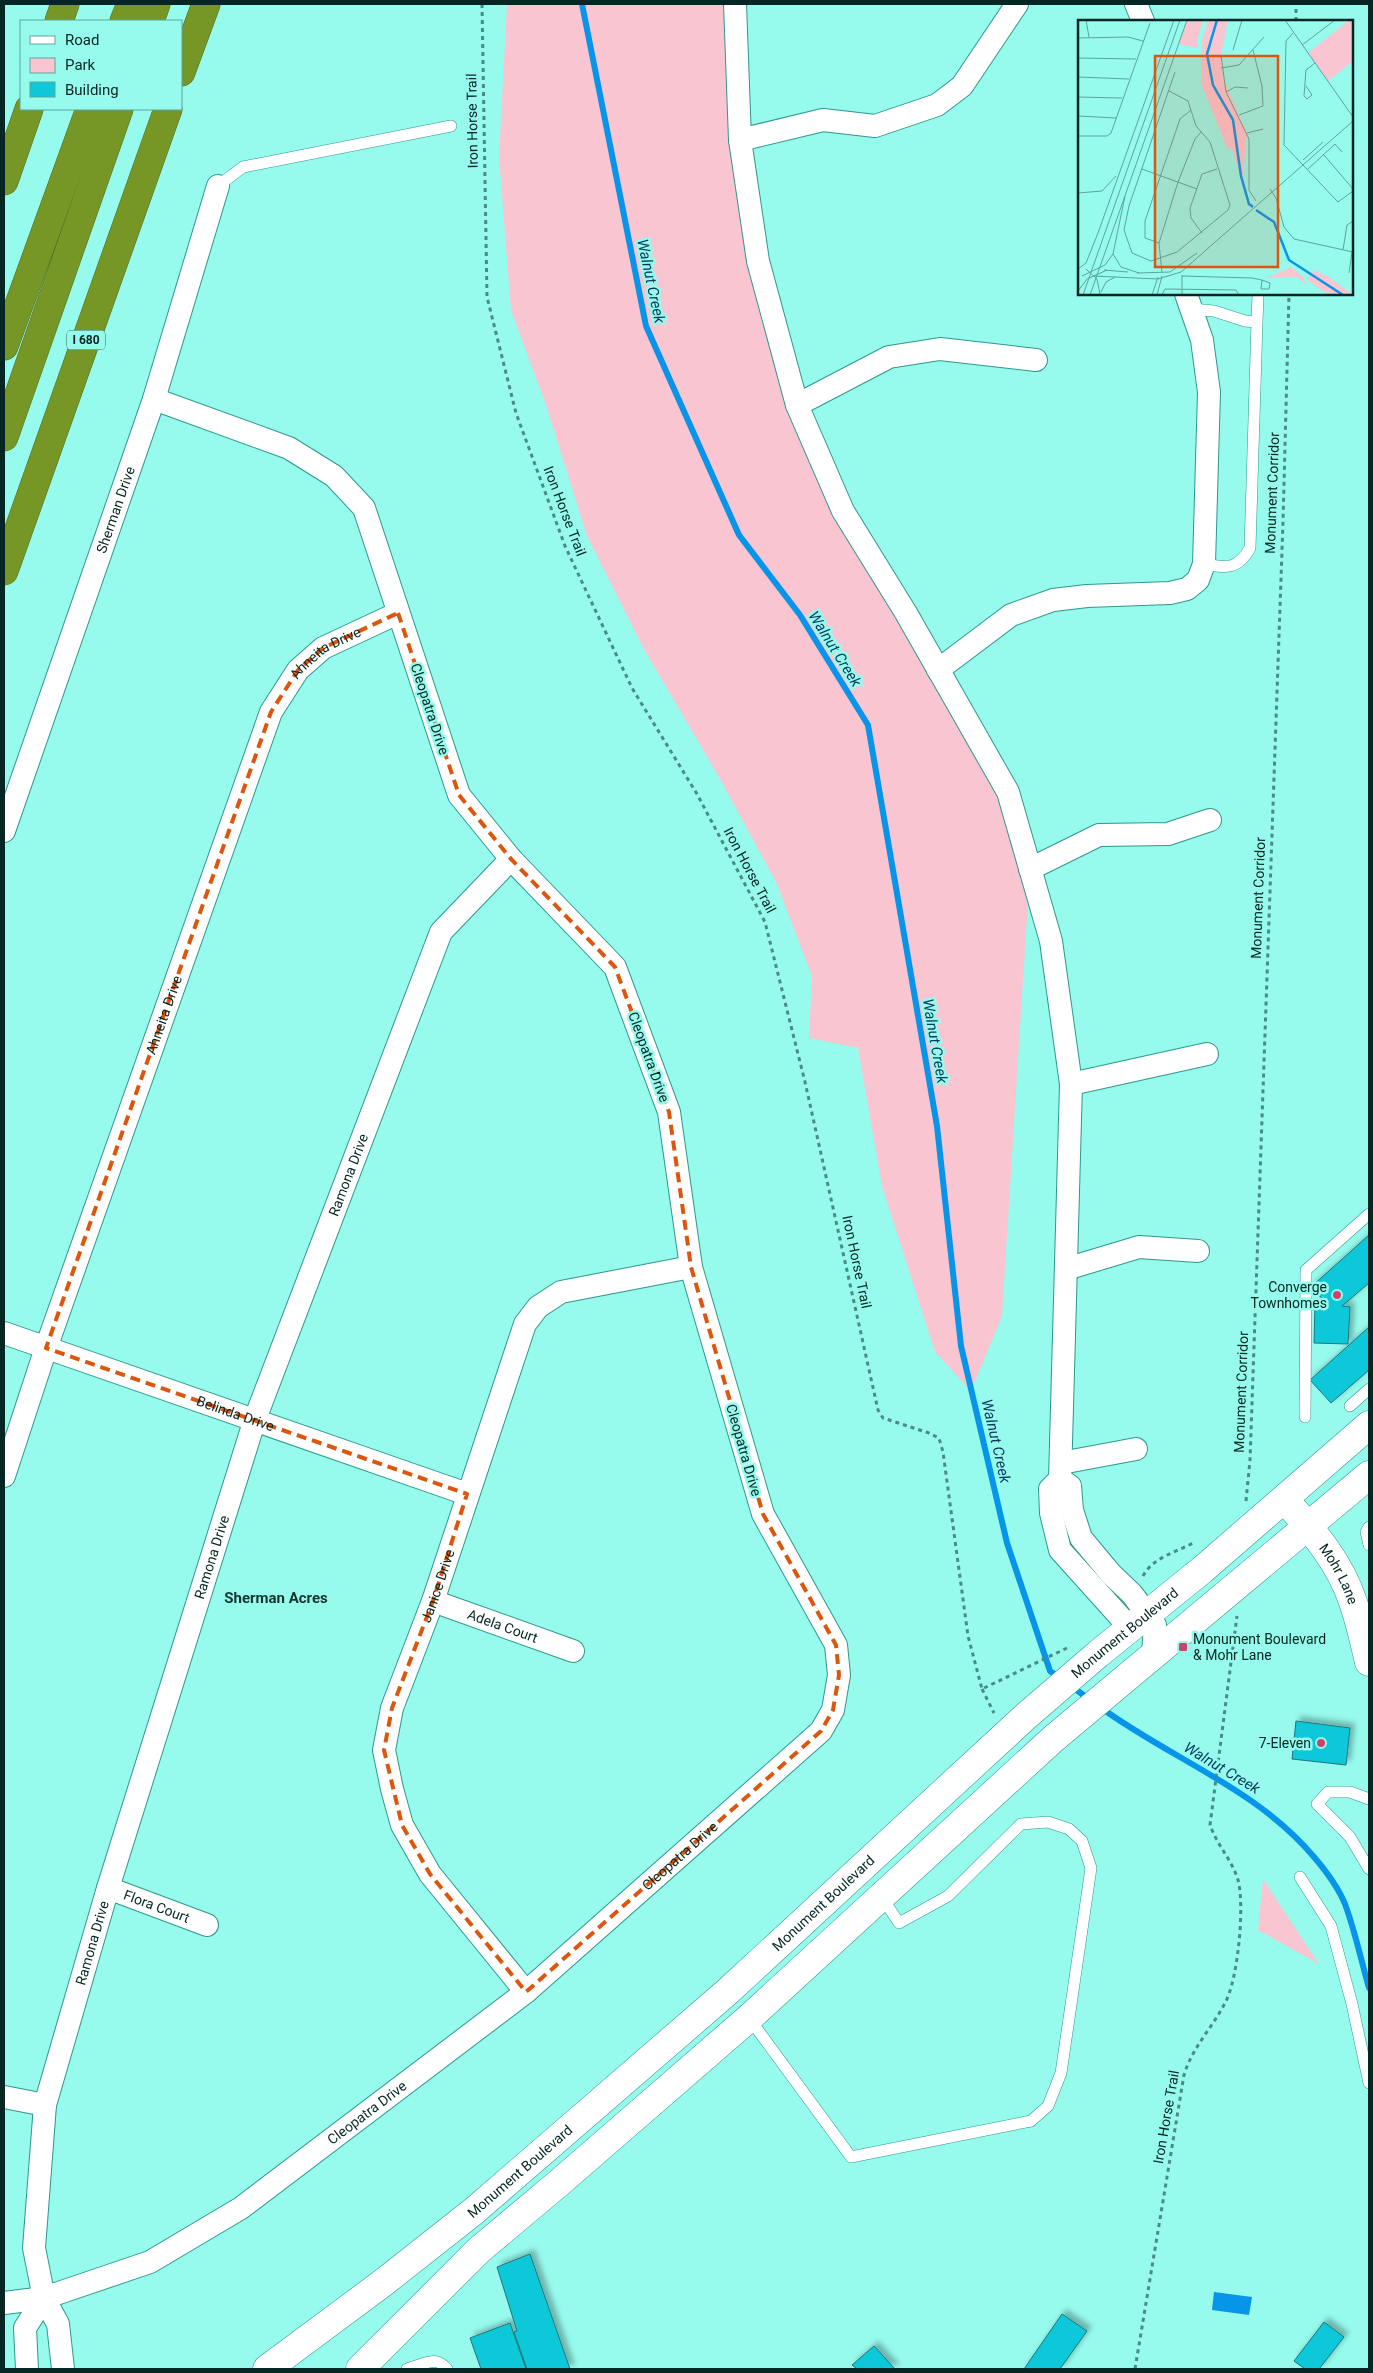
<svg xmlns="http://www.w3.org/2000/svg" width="1373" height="2373" font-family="Roboto,sans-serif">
<defs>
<filter id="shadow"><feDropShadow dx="4.5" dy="-4.5" stdDeviation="2.5" flood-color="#0004"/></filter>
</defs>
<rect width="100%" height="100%" fill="#96faed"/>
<path fill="#f8c5d0" d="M507 4H735L740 140 797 404 1008 792 1030 869 1002 1316 971 1391 935 1352 882 1186 858 1048 809 1038 812 976 776 882 720 779 644 649 587 536 546 405 511 310 499 157Z
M1263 1879 1319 1964 1258 1930Z"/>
<path fill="#0695e8" d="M1214 2292 1252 2297 1249 2315 1212 2310Z"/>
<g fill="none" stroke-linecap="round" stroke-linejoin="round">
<path stroke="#0695e8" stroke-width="6" d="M582 4 646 326 739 535 800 615 868 725 937 1126 961 1346 1007 1543 1050 1671 1060 1678
M1070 1685 1090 1700
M1100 1707C1171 1759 1256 1788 1314 1857 1326 1871 1338 1887 1345 1904 1355 1931 1361 1960 1369 1988"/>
</g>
<path fill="#0dc8d8" stroke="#21747c" filter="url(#shadow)" d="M1369 1235V1283L1342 1306 1350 1307 1348 1344 1314 1343 1315 1305 1327 1304 1311 1287Z
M1369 1327V1370L1331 1403 1310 1380Z
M1296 1721 1350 1728 1346 1765 1292 1759Z
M530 2254 570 2369H527L514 2332 517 2331 497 2267Z
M1062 2314 1087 2331 1060 2369H1024Z
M1324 2322 1344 2337 1319 2369H1305L1294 2361Z
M510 2323 526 2369H481L470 2338Z
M874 2346 895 2369H857L852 2365Z"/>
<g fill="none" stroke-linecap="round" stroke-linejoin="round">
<defs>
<path id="service" d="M218 186 243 167 451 126
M1191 309 1214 311 1245 321 1257 322 1250 548C1238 570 1226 568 1204 564
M1257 322 1258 294
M1350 1406 1369 1389
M1305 1417 1306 1270 1369 1214
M1369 1527 1366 1532 1369 1545
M1369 1799 1350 1792H1328L1317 1804 1350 1837 1369 1869
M1300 1877 1331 1926 1352 2004 1369 2083
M749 2018 851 2157 1031 2121 1048 2106 1061 2073 1091 1868 1082 1841 1069 1829 1048 1822 1021 1824 948 1896 899 1923 881 1896
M422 2364C434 2360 439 2360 447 2369
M407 2369 422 2364 424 2369"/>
<g id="minor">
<path d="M735 4 740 140 758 261 797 405 843 511 906 613 1008 792 1051 941 1071 1084 1060 1479 1050 1489 1051 1513 1060 1550 1131 1629"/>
<path d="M1136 4 1143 21"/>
<path d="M740 140 823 120 875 126 937 105 962 86 1017 4"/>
<path d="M797 405 889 357 940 349 1036 360"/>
<path d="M938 670 1011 615 1053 600 1087 596 1170 593 1187 589 1198 580 1204 564 1209 392 1202 340 1186 294"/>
<path id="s1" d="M4 831 154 399 218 186"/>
<path d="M1030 869 1099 835 1168 834 1210 820"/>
<path d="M1071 1084 1207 1054"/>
<path d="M1066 1269 1139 1247 1198 1251"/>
<path id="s2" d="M4 1333 467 1494"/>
<path d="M1061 1463 1136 1449"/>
<path id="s3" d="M4 1476 46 1348 271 712 298 670 323 648 398 613"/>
<path d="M1060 1479 1070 1486 1072 1510 1081 1538 1111 1574 1132 1594 1155 1625 1153 1655"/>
<path id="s4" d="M433 1601 573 1651"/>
<path id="s5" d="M108 1888 207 1925"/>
<path id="s6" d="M526 1992 430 1874 402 1825 392 1789 384 1750 392 1708 433 1601 525 1324 538 1307 561 1292 691 1267"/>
<path d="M4 2097 45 2105"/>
<path id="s7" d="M4 2303 44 2298 150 2262 241 2208 526 1992 821 1731 833 1710 839 1675 836 1645 763 1514 691 1267 669 1112 615 967 511 859 459 795 364 508 334 476 289 448 154 399"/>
<path d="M27 2369 25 2328 44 2298"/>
<path id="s8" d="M63 2369 58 2324 44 2298 34 2248 45 2105 108 1888 255 1419 441 932 511 859"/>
</g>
<g id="tertiary">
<path id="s9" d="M1285 1500C1312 1530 1340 1562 1353 1602 1360 1622 1364 1642 1369 1662"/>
</g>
<g id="secondary">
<path id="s10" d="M267 2369 384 2282 474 2211 727 1992 1025 1717 1098 1654 1202 1570 1369 1425"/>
<path d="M360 2369 479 2250 560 2182 749 2018 1053 1739 1369 1475"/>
</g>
<path id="motorway" d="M59 21 65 4
M124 21 131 4
M150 21 156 4
M181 72 206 4
M4 181 29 109
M4 346 90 109
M4 437 119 109
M4 571 168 109"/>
</defs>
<use href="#service" stroke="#2d988d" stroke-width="12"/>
<use href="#minor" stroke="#2d988d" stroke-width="24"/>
<use href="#tertiary" stroke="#2d988d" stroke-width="29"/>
<use href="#secondary" stroke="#2d988d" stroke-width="29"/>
<use href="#motorway" stroke="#4e6f24" stroke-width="29"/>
<path stroke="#4a8b83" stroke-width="3" stroke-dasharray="4 4" stroke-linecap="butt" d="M482 4 487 297 516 413 565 546 632 688 697 794 765 922 805 1082 878 1410 883 1418 929 1433 939 1438 943 1452 968 1636 982 1689 1067 1648
M1296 21V4
M1246 1501 1250 1460 1283 522 1289 294
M1143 1576C1153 1557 1177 1552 1195 1542
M982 1689 994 1713
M1135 2369 1184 2075C1192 2048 1212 2028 1225 2003 1238 1980 1245 1905 1238 1880 1232 1860 1217 1845 1210 1825L1237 1616"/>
<use href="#service" stroke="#fff" stroke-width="11"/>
<use href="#minor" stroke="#fff" stroke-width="22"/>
<use href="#tertiary" stroke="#fff" stroke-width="28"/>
<use href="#secondary" stroke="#fff" stroke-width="28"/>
<use href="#motorway" stroke="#769725" stroke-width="28"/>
</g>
<path fill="none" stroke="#dd560d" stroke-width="4" stroke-dasharray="10 6" stroke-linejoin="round" d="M398 613 459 795 511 859 615 967 669 1112 691 1267 763 1514 836 1645 839 1675 833 1710 821 1731 526 1992 430 1874 402 1825 384 1750 392 1708 433 1601 467 1494 46 1348 271 712 298 670 323 648Z"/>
<g fill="#cf4270" stroke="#96faed" stroke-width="2">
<circle cx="1337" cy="1295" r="5"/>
<rect x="1178" y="1642" width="10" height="10" rx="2.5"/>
<circle cx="1321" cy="1743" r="5"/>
</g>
<g text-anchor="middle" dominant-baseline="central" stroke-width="5" stroke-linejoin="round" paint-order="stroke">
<rect fill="#96faed" stroke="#306660" stroke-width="1" x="67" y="330.5" width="38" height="19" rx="4"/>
<g font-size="12" font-weight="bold" fill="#052623">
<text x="86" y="340">I 680</text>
</g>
<g font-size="14" fill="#052623" stroke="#96faed">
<text transform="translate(472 121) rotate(-91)">Iron Horse Trail</text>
<text transform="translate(1272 493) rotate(-88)">Monument Corridor</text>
<text stroke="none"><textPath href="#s1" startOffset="340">Sherman Drive</textPath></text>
<text transform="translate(565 511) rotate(69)">Iron Horse Trail</text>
<text stroke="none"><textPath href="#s3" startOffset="892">Ahneita Drive</textPath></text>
<text transform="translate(430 709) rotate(72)">Cleopatra Drive</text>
<text transform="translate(750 870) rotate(62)">Iron Horse Trail</text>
<text transform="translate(1258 898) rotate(-88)">Monument Corridor</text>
<text stroke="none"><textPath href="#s3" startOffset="488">Ahneita Drive</textPath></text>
<text transform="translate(649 1057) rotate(70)">Cleopatra Drive</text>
<text stroke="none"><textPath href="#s8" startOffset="1248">Ramona Drive</textPath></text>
<text transform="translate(857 1262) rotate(78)">Iron Horse Trail</text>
<text transform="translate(1241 1392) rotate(-88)">Monument Corridor</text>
<text stroke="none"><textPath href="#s2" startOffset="245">Belinda Drive</textPath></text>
<text transform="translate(744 1450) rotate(74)">Cleopatra Drive</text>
<text stroke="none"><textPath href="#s8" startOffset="842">Ramona Drive</textPath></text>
<text stroke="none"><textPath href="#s9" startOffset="92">Mohr Lane</textPath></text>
<text stroke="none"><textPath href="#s6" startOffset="459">Janice Drive</textPath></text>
<text stroke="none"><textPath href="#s4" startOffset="74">Adela Court</textPath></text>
<text stroke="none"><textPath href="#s10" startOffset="1131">Monument Boulevard</textPath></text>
<text stroke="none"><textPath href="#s7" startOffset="821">Cleopatra Drive</textPath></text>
<text stroke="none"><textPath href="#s10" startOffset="726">Monument Boulevard</textPath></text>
<text stroke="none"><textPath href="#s5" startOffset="52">Flora Court</textPath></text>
<text stroke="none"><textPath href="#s8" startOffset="438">Ramona Drive</textPath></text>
<text stroke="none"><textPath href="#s7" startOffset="416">Cleopatra Drive</textPath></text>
<text transform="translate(1166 2117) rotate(-80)">Iron Horse Trail</text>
<text stroke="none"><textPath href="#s10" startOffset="321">Monument Boulevard</textPath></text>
</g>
<g font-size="14" fill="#052623" stroke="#96faed" text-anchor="end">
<text x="1327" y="1287">Converge<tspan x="1327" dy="16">Townhomes</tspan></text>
<text x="1193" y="1639" text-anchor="start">Monument Boulevard<tspan x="1193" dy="16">&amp; Mohr Lane</tspan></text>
<text x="1311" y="1743">7-Eleven</text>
</g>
<g font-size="15" font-style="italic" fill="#0a3a5b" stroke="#96faed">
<text transform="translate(651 281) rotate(78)">Walnut Creek</text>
<text transform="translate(835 649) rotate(58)">Walnut Creek</text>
<text transform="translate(935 1041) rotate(80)">Walnut Creek</text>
<text transform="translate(996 1441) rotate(77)">Walnut Creek</text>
<text transform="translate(1222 1768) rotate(31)">Walnut Creek</text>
</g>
<g font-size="15" font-weight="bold" fill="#143430" stroke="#96faed">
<text x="276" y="1598">Sherman Acres</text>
</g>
</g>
<g transform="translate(1078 20)">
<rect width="275" height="275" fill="#96faed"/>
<path d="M109 0H125L119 20 120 28 100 24ZM130 0H150L143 35 145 59 169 113 164 160 154 129 149 128 123 63V24ZM271 0H275V41L250 61 230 33ZM213 247 223 255 230 266 219 257 188 258ZM236 250 251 257 275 275 248 273 229 260Z" fill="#f8c5d0"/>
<path fill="none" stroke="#0695e8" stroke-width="2.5" d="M139 0 129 34 135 65 155 100 163 156 171 184 175 187M178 190 196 202 211 240 265 275"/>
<path fill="none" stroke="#5ca59c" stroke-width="1" d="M8 0 11 17M207 0 275 97M215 13 208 21 206 125 260 182 275 171M1 18 50 17 65 21M224 25 257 0M155 30 164 0M143 35 148 72 171 119V170L178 181M0 38 58 39M143 48 161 45 186 17M0 57 51 59M228 66 234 75 229 79 226 76 228 50 237 43M91 71 110 81 118 106 132 122 152 185 150 190 99 232 73 241 54 233 46 210 51 186 97 52M148 72 157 67 170 68M0 77 44 78M161 95 185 86 184 66 175 30M0 96 38 98M169 113 185 109M0 116H29L33 113 72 3M246 135 275 169M225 140 245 122M64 149 119 169M230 149 257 124 264 132M192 169 198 178 206 207 216 219 275 232M0 173 24 171 38 156M124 213 113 198 112 188 124 154 139 149M81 223 67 218V201L102 99 113 90M265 230 269 205 275 201M35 234 43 247 61 253M0 249 8 243 20 213 96 0M8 249 19 259 22 274M26 250 50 252M59 253 92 252 119 233M84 253 81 223 100 162 117 119 123 112M271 253 274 232M4 256 27 245 35 234 47 176M15 256 80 259 103 252 275 101M104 256 174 258 184 260 183 269H191L192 263 184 260M0 271 9 259 29 250M23 272 28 262 37 257M5 275 102 0M12 275 109 0M74 275 80 257M79 275 84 256M84 275 87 269 158 270 161 275M104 275V255"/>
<path fill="#dd560d" fill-opacity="0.15" stroke="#dd560d" stroke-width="2.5" d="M77 36H200V247H77Z"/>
<rect width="275" height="275" fill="none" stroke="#052623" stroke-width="2.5"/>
</g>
<rect width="1373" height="2373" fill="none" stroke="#052623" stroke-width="10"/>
<rect x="20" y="20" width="162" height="90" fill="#96faed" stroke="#5ca59c"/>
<rect x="30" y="36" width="25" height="8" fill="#ffffff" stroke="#5ca59c"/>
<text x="65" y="45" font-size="15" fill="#052623">Road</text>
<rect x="30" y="58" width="25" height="15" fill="#f8c5d0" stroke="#5ca59c"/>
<text x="65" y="70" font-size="15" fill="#052623">Park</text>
<rect x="30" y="82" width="25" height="15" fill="#0dc8d8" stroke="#5ca59c"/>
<text x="65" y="95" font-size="15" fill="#052623">Building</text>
</svg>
